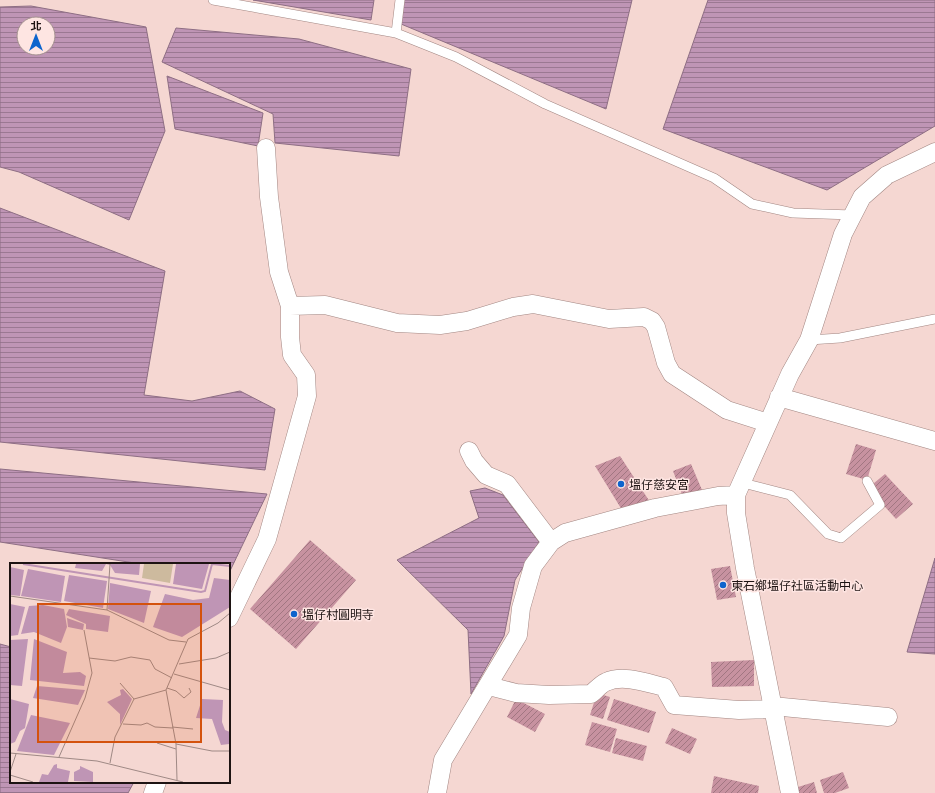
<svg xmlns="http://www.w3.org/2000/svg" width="935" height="793" font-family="'PT Sans','Noto Sans TC',sans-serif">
<defs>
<pattern id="water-rules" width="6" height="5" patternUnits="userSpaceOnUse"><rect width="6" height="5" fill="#bf95b5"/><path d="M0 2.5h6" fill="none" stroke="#9b7892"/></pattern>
<pattern id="building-hatch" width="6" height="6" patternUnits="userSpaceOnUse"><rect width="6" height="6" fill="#c792a0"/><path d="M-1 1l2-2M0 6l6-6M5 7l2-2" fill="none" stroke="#a17681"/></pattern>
</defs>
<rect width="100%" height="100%" fill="#f5d7d2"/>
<path fill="url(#water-rules)" stroke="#8e6e84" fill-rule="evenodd" d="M253 0H374L371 20Z
M403 0H632L606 109 401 24Z
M708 0H935V126L827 190 663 129Z
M31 6 146 27 165 131 129 220 19 172 0 167V7ZM24 24H48V48H24Z
M176 28 299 39 411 69 399 156 275 143 273 114 162 62Z
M167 76 263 113 258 146 175 129Z
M0 208 165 271 144 395 192 401 240 391 275 409 265 470 0 442Z
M0 469 267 494 229 573V564H141L0 542Z
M485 488 503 495 539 542 515 580 504 636 471 694 468 630 397 560 479 518 470 491Z
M935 558V654L907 652Z
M0 644 11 647V782H134L128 793H0Z"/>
<path fill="url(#building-hatch)" d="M856 444 876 450 867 480 846 474Z
M620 456 650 502 622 510 595 466Z
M691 464 702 490 683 497 673 471Z
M885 474 913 504 896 519 868 488Z
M310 540 356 580 296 649 250 609Z
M730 566 736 597 717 600 711 569Z
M754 660V686L712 687 711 662Z
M597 693 610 697 603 719 590 715Z
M516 699 545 714 535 732 507 717Z
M614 699 656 712 649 733 607 720Z
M592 722 617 729 610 752 585 745Z
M672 728 697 739 690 754 665 743Z
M616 738 647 746 643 761 612 753Z
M843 772 849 788 835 793H824L820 780Z
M714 776 759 786 758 793H711Z
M814 782 817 793H797L795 788Z"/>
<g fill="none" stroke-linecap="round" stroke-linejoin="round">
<defs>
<path id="lane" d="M213 0 396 33 456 57 545 104 714 178 752 204 793 213 853 215
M396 33 400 0
M809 340 840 338 935 319
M743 483 790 495 828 534 841 538 880 505 867 481"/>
<path id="street" d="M290 306 325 305 397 323 440 325 467 321 513 307 533 304 609 319 644 317 652 321 656 327 666 363 672 374 727 410 768 423
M779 397 935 441
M469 451 474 461 486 475 507 484 551 542
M229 618 267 539 307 396 306 375 292 355 290 337V306L279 272 269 197 266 148
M489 686 516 693 549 695 591 694C596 690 601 684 606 682 623 674 647 683 664 687L674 705 739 710 773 709
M772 706 888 717
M153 793 157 782
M437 793 443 760 518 635 521 608 533 566 551 542 565 533 655 508 718 496 736 495
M790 793 745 568 736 513V495L790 374 809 340 843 234 862 197 887 175 935 152"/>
</defs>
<use href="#lane" stroke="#a28682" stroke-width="10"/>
<use href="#street" stroke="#a28682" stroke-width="19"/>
<use href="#lane" stroke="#fff" stroke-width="9"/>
<use href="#street" stroke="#fff" stroke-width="18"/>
</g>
<g fill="#0d64cd" stroke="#fee5e2" stroke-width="1.5">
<circle cx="621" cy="484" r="4"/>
<circle cx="723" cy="585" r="4"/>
<circle cx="294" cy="614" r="4"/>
</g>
<g text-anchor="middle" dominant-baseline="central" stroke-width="3" stroke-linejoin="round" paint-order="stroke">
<g font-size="12" fill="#1d1312" stroke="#fee5e2" text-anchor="start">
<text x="629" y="484">塭仔慈安宮</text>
<text x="731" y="585">東石鄉塭仔社區活動中心</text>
<text x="302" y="614">塭仔村圓明寺</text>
</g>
</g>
<g transform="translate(10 563)">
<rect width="220" height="220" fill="#f5d7d2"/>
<path d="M134 1H163L160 20 132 15Z" fill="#cdba9e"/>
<path d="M66 1H130L129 12 105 10 100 2 96 1 92 8 65 5ZM166 1H199L192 26 163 21ZM0 4 14 7 10 33 0 32ZM18 6 55 13 51 39 11 33ZM59 12 97 18 93 45 54 38ZM204 15 220 17V44L172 74 143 64 155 31 183 37 199 35ZM100 20 141 28 134 60 98 46ZM0 41 15 44 8 72 0 73ZM33 42 54 46 57 64 51 80 24 69 11 71 19 43ZM59 46 100 53 98 69 76 66V61L56 52ZM57 55 74 61 73 67 58 64ZM18 76 12 123 0 122V77ZM24 76 57 89 53 110 70 109 76 113 74 123 20 117ZM27 123 75 127 68 142 23 135ZM113 126 122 136 110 162V151L97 139 111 132 110 127ZM0 136 19 141 15 165 10 168 5 179 0 181ZM192 136 213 137 212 159 215 167 220 169 219 181 211 182 202 156 186 155ZM21 152 60 160 44 192 7 188ZM47 201V205L60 208 58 219H29L32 211 38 212 44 202ZM70 203 83 209V219L64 218V209L70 206Z" fill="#bf95b5"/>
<path fill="none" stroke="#bf95b5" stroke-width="2" d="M13 1 191 29 195 28 202 1 220 3"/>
<path fill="none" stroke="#9f8985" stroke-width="1" d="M0 33 97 47 159 77 176 79M97 47 100 1M79 95 105 98 121 94 140 97 145 106 162 115M169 101 206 95 220 89M164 111 220 127M110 120 124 136M157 125 166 128 174 135 181 129 179 125M113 161 131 162 137 160 145 164 163 165M162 164 183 166M147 180 166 186M166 181 202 188H220M0 190 87 198 173 219M49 194 75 135 82 110 74 67M100 200 105 174 124 136 156 127M0 209 6 191M0 212 23 219M167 217 166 181 156 127 178 76 208 60 220 50"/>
<path fill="#d4520d" fill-opacity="0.15" stroke="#d4520d" stroke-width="2" d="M28 41H191V179H28Z"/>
<rect width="220" height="220" fill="none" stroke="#1d1312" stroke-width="2"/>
</g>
<g transform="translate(36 36)"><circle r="19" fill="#fee5e2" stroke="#a4918f"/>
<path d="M0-3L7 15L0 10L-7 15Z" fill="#0d64cd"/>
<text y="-6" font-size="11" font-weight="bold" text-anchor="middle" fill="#1d1312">北</text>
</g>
</svg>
